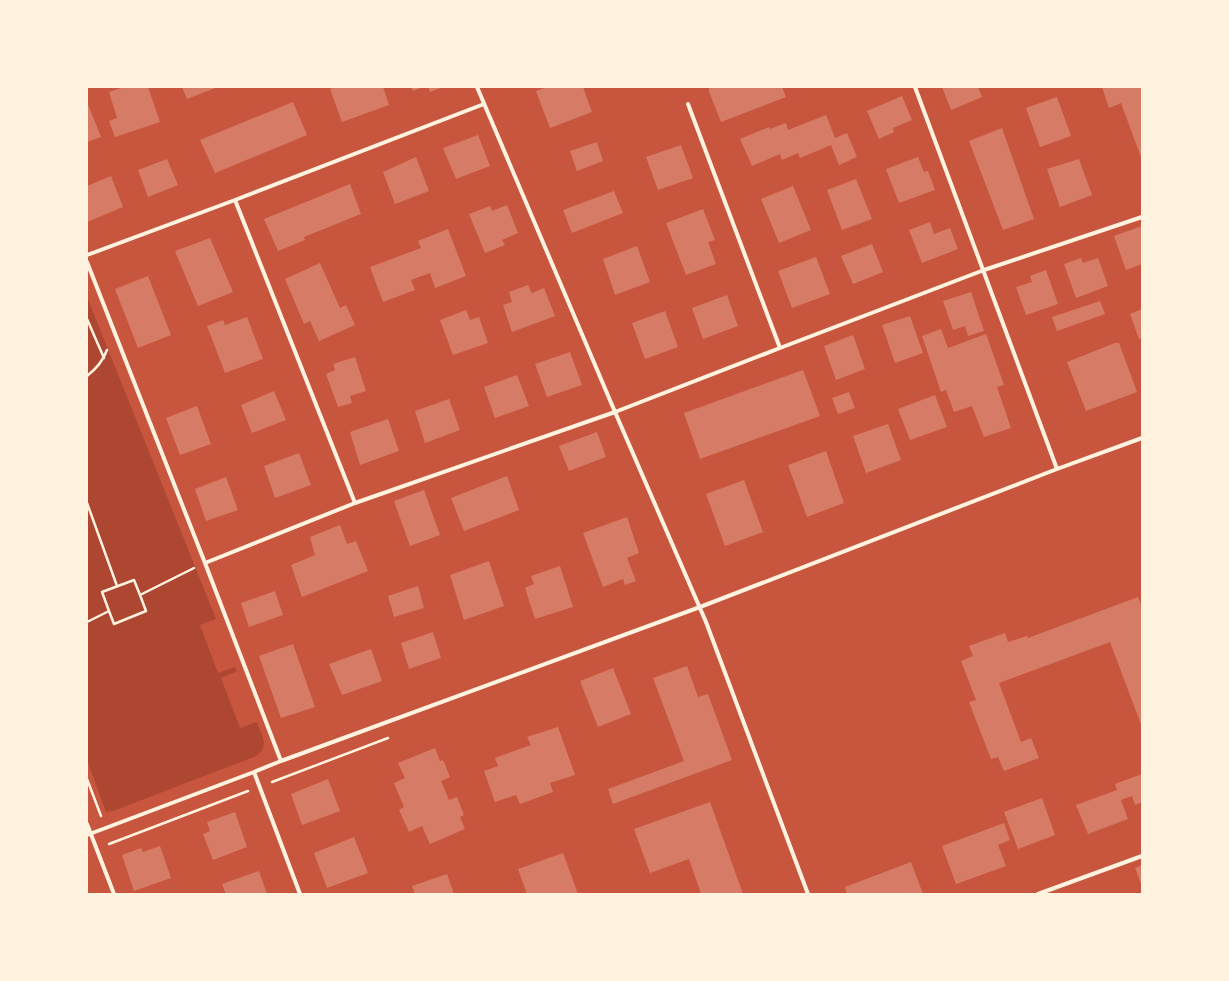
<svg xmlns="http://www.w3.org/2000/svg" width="1229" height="981" font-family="Rubik,sans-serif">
<rect width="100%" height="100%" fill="#c8553d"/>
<path fill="#ae4732" d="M87 297 216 619 200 625 218 673 235 667 237 671 221 678 240 728 257 722C262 736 271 748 254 757L113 811 106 812 87 760Z"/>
<path fill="#d67c66" d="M124 87H148L160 122 115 137 109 121 117 118 109 92Z
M182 87H218L187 99Z
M336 87H383L389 105 342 122 330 89Z
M411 87H423L413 91Z
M428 87H443L430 92Z
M547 87H583L592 112 550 128 536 91Z
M713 87H782L786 97 721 122 708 89Z
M942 87H978L982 97 951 110Z
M1102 87H1142V160L1121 103 1109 108Z
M902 96 912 120 893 128 894 132 879 139 867 111Z
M1057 97 1071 136 1040 147 1026 108Z
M87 102 101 137 87 142Z
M293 102 307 135 215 173 200 140Z
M826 115 835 138 847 133 857 157 839 165 831 145 800 158 798 153 782 160 780 154 752 166 740 139 769 127 770 129 786 123 788 130Z
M1002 128 1034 219 1003 230 969 141Z
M478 135 490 166 456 179 443 148Z
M597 142 603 161 577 171 570 151Z
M681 145 693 178 658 190 646 157Z
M416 157 429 191 395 204 383 172Z
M918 157 924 172 928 171 935 190 899 203 886 169Z
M167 159 178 185 148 197 138 170Z
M1079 159 1092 195 1060 207 1047 169Z
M111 176 123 207 87 222V186Z
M856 179 872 219 842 230 827 190Z
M350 184 361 214 304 237 305 240 278 251 264 219Z
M793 186 811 230 779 243 761 199Z
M614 191 623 213 572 233 563 210Z
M507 205 518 233 502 240 505 245 485 253 469 214 490 206 492 211Z
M703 209 715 240 708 242 716 264 686 275 666 223Z
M930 222 934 234 950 228 958 249 922 263 909 230Z
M1142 226V264L1126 270 1114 236Z
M448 229 466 276 435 288 430 273 411 280 415 290 383 302 370 267 421 248 418 241Z
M210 238 233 292 198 306 175 251Z
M872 244 883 272 853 284 841 256Z
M637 246 650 282 615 295 603 259Z
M816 257 830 294 792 308 778 271Z
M1081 258 1083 263 1098 258 1108 286 1076 298 1064 264Z
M320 263 340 308 346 305 355 325 319 341 310 321 304 324 285 279Z
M1046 270 1058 304 1026 315 1016 287 1032 282 1030 276Z
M148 276 171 335 138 348 115 289Z
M528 285 532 293 544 288 555 316 512 332 503 305 512 302 509 292Z
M971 292 984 331 968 336 965 326 953 330 943 301Z
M727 295 738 326 703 339 692 308Z
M1100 301 1105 314 1057 331 1052 317Z
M1142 309V338L1139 339 1130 314Z
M466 310 470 320 479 317 488 343 453 355 440 320Z
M665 311 678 347 645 359 632 323Z
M910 316 923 353 895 363 882 325Z
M247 317 263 359 225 373 207 326 223 320 225 325Z
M941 329 948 348 986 334 1004 385 997 387 1011 428 984 437 972 406 954 412 946 390 941 392 922 336Z
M853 335 865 369 836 380 824 346Z
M1115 343H1119L1137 392 1086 411 1067 362Z
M570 352 582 385 547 397 535 364Z
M355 357 366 391 350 396 352 403 338 407 326 374 335 370 333 364Z
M803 370 820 416 700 459 684 413Z
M517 375 529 406 495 418 484 387Z
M274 391 286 420 252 433 241 405Z
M849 392 855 408 838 414 832 398Z
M935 395 947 427 910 440 898 409Z
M449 399 460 430 425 443 415 411Z
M197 406 211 444 180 455 166 418Z
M388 419 399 451 360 465 350 432Z
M888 424 901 460 866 473 853 436Z
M597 432 606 457 569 471 559 446Z
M826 451 844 503 807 517 788 465Z
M299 453 311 485 275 498 264 466Z
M507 476 519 510 464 531 451 498Z
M226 477 238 510 206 521 195 489Z
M744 480 763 532 725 546 706 494Z
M424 490 440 535 410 546 394 501Z
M627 517 639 553 627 558 636 581 625 585 623 579 603 587 583 533Z
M340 525 347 544 356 541 368 571 302 597 291 565 315 555 310 537Z
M489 561 504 606 464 620 450 575Z
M560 566 573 607 535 619 525 588 534 584 531 576Z
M418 586 424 608 394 617 388 596Z
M275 591 283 615 249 627 241 603Z
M1138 597 1142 607V727L1110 642 999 683 1021 742 1031 738 1039 758 1004 771 998 757 991 759 969 702 976 700 961 661 973 656 969 646 1005 633 1008 642 1027 636 1028 638Z
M433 632 441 658 409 669 401 643Z
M293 644 315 707 281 718 259 656Z
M371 649 382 681 342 695 329 664Z
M687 666 698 697 708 694 732 760 613 804 608 789 684 761 653 678Z
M613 668 631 714 598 727 580 681Z
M558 727 575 775 550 783 553 792 520 804 516 795 495 802 484 771 498 766 495 758 531 745 527 737Z
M435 748 440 761 443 760 450 777 441 781 449 800 457 797 464 815 460 817 465 829 430 844 422 826 409 832 399 810 404 807 394 783 405 778 398 763Z
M1142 774V802L1135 805 1132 796 1121 800 1128 819 1088 834 1076 805 1117 790 1115 784Z
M328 779 340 811 302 825 291 794Z
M1042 798 1055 835 1018 849 1004 812Z
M710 802 743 894H701L689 859 650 873 634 829Z
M235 812 247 847 213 860 203 834 210 831 207 822Z
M1004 823 1010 840 998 845 1006 866 956 884 942 846Z
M354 837 368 873 327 888 314 853Z
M160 846 171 878 134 891 122 855 141 848 143 852Z
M563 853 578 894H527L518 869Z
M911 862 923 894H847L845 887Z
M1142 865V886L1135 868Z
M259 871 267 894H226L222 884Z
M447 874 454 894H415L412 886Z"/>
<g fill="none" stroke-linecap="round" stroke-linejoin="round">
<path stroke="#fff3e0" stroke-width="2.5" d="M87 319 104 358
M87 376C96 369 103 361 107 350
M87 503 117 586
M109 611 114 624 146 611 140 595
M87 622 109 611 102 592 134 580 140 595 194 568
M87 779 101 816
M272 782 388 738
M109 844 248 791"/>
<path stroke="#fff3e0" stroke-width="4" d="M477 87 615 412 706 622 808 894
M915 87 1057 469
M688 104 780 348
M235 200 355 503
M87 255 235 200 484 104
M87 262 205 563 281 761
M205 563 355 503 615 412 780 348 984 270 1142 217
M254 772 300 894
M87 824 114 894
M87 835 254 772 281 761 700 607 1057 469 1142 438
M1038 894 1142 856"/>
</g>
<rect width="1229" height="981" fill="none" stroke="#fff3e0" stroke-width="176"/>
</svg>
